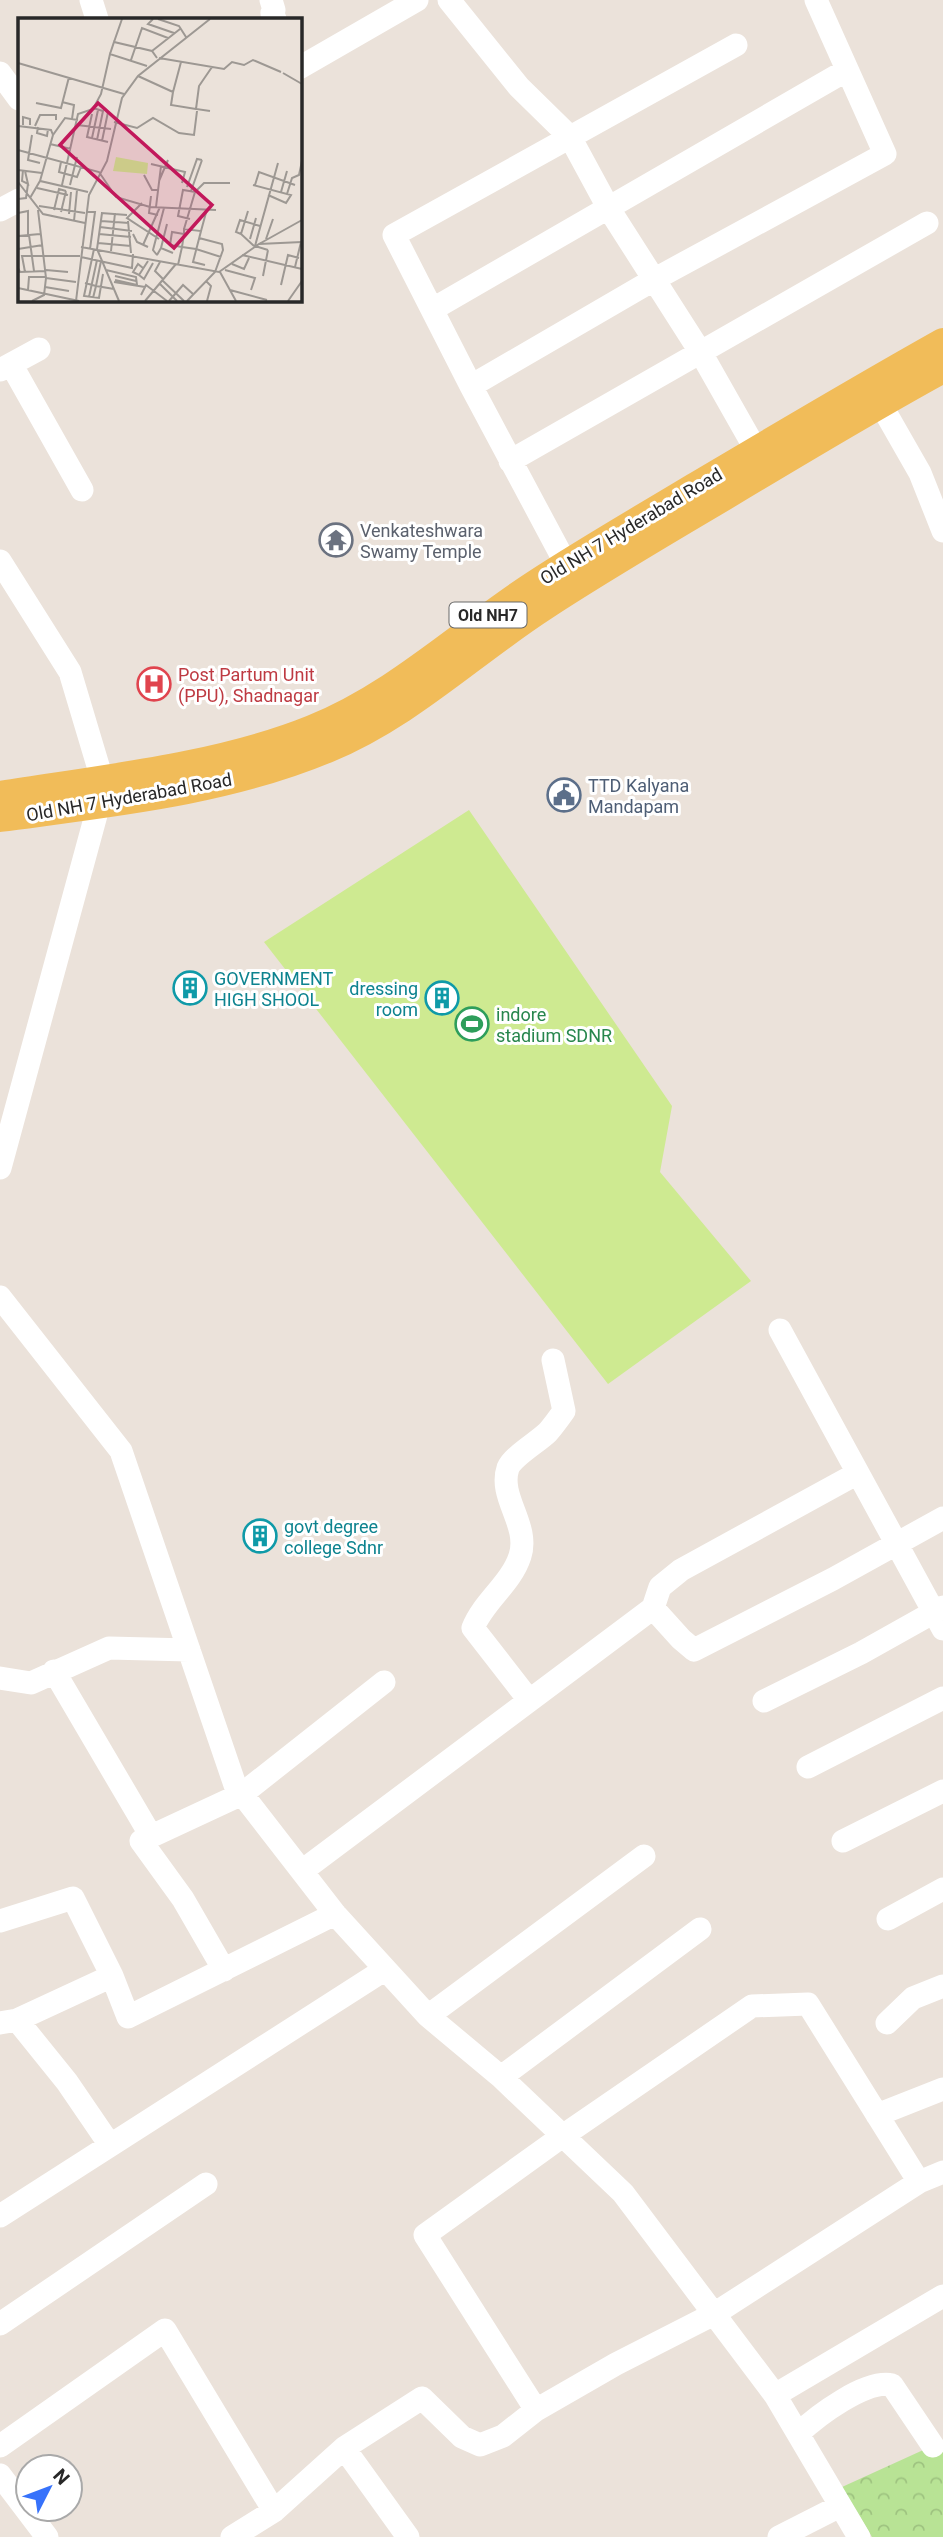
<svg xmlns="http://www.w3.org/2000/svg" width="943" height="2537" font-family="Roboto,sans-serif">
<defs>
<pattern id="forest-crowns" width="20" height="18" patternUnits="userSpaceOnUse" patternTransform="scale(1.75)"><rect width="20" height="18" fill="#b8e395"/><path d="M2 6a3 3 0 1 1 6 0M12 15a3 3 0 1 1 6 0" fill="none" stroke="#9ec380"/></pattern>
</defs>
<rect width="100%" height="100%" fill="#ebe2da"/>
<path fill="url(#forest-crowns)" d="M943 2441V2537H872L842 2487Z"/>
<path fill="#ceea91" d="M469 810 672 1106 660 1172 751 1281 608 1384 264 942Z"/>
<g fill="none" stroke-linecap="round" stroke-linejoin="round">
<path stroke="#fff" stroke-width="23" d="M91 0 97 19
M271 0 274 10 272 13 275 19
M449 0 519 87 570 137 609 209 701 353 756 450
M299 68 417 0
M0 73 19 99
M0 210 19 200
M433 309 847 70
M11 364 82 490
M0 370 39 349
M471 386 655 279 885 154 816 0
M880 403 920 473 943 531
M510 461 927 223
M0 561 70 672 102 779 99 804 0 1168
M566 564 471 386 394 235 736 45
M0 1297 121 1451 235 1785 335 1914 428 2016 501 2077 623 2193 775 2395 859 2537
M780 1330 943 1629
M653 1608 681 1639 694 1650 833 1579 943 1518
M54 1671 151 1836
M0 1678 31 1683 109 1648 189 1650
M529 1700 473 1628C483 1602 511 1584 520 1556 530 1525 498 1497 508 1468 513 1456 538 1442 548 1432 554 1425 559 1418 564 1411L553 1360
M764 1701 861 1653 943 1607
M808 1767 943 1698
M843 1841 943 1791
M302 1871 653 1608 660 1587 681 1570 858 1473
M888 1919 943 1889
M0 1921 73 1898 112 1976
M224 1970 183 1899 141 1841 242 1794 384 1682
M428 2016 644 1856
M17 2020 67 2082 110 2145
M0 2023 17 2020 112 1976 128 2017 335 1914
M887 2023 913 1998 943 1986
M501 2077 700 1929
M877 2115 943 2089
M0 2216 384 1970
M0 2324 206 2184
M775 2395 943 2296
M536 2410 425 2235 564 2135 752 2006 808 2004 919 2182 943 2172
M798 2434C817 2416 866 2379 892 2385L933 2446
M0 2446 165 2330 274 2511 232 2537
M344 2448 422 2398 462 2437 480 2445 503 2436 536 2410 616 2364 714 2314 919 2182
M0 2475 47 2537
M274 2511 344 2448 408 2537
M779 2537 840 2506"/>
<path stroke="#f1bc59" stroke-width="28" d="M0 795C100 779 218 767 312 729 395 696 461 632 535 584 587 550 641 519 694 487 777 438 859 389 943 342
M0 818C110 803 224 792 327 749 408 716 472 653 545 606 603 568 663 533 722 498 795 454 868 410 943 369"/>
</g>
<defs>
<symbol id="temple-ring" viewBox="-11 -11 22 22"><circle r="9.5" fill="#fff" stroke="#6b7280" stroke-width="1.5"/><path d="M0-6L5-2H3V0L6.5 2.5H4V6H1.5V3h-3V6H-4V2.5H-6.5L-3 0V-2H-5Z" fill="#6b7280"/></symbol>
<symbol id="hospital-ring" viewBox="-11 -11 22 22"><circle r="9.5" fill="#fff" stroke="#e0444e" stroke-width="1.5"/><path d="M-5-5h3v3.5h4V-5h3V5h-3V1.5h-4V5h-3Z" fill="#e0444e"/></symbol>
<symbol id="civic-ring" viewBox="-11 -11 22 22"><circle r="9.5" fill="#fff" stroke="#5c6f8a" stroke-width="1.5"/><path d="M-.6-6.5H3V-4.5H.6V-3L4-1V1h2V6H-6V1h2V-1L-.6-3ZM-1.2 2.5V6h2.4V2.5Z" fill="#5c6f8a"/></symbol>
<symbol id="building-ring" viewBox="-11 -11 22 22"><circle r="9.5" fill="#fff" stroke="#0f9aa8" stroke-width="1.5"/><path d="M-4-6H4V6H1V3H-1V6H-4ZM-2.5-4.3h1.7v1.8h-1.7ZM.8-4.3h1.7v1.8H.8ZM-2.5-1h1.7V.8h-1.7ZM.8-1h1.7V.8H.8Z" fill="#0f9aa8"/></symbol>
<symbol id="stadium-ring" viewBox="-11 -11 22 22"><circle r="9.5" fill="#fff" stroke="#2e9e5b" stroke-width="1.5"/><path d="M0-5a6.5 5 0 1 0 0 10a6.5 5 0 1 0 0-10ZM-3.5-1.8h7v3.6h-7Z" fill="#2e9e5b"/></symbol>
</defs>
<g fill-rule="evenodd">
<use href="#temple-ring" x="317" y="521" width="38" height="38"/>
<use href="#hospital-ring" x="135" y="665" width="38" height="38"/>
<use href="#civic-ring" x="545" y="776" width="38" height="38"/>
<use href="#building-ring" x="171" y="969" width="38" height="38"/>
<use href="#building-ring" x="423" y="979" width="38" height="38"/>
<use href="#stadium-ring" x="453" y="1005" width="38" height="38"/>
<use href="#building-ring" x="241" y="1517" width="38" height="38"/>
</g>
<g text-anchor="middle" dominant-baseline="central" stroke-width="6" stroke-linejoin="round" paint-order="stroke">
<rect fill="#fff" stroke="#686868" stroke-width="2" x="449.5" y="602.5" width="77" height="25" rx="5"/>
<g font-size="16" font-weight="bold" fill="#282828">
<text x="488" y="615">Old NH7</text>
</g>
<g font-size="18" fill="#282828" stroke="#fff">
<text transform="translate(631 526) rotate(-31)">Old NH 7 Hyderabad Road</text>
<text transform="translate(129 797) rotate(-10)">Old NH 7 Hyderabad Road</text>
</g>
<g font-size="18" fill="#5b616d" stroke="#fff" text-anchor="start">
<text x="360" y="530">Venkateshwara<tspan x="360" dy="21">Swamy Temple</tspan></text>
</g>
<g font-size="18" fill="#be3a42" stroke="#fff" text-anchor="start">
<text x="178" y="674">Post Partum Unit<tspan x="178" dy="21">(PPU), Shadnagar</tspan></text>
</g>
<g font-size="18" fill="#4e5e75" stroke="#fff" text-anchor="start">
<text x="588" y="785">TTD Kalyana<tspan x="588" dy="21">Mandapam</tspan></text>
</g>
<g font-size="18" fill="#0d838f" stroke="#fff" text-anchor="start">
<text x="214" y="978">GOVERNMENT<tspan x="214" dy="21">HIGH SHOOL</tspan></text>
<text x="418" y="988" text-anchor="end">dressing<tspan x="418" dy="21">room</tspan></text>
<text x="284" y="1526">govt degree<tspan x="284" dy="21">college Sdnr</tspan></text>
</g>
<g font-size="18" fill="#27864d" stroke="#fff" text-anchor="start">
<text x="496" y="1014">indore<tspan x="496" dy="21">stadium SDNR</tspan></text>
</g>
</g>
<g transform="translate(18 18)">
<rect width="284" height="284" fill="#ebe2da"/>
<path d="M98 139 130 145 129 156 95 153Z" fill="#ceea91"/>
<path fill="none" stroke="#9d9893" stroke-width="2" d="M135 1 130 6 156 15M140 1 161 8 168 19M96 24 104 1M134 33 162 11M92 36 96 24 134 33 139 40M141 40 206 51 214 44 226 47 235 42 263 54M113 42 124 10 150 20M0 45 106 76M265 55 284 66M120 58 155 74 163 44M155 74 153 87 178 91M44 84 56 87 54 101M18 85 43 90 51 59M75 90 85 93 79 122M192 93 178 91 181 68 194 49M74 96 69 119 90 124M96 104 119 110 135 100 161 115 176 117 179 93M5 107V99L12 101V107M59 107 93 111M0 108 33 112 35 117M17 108 22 97H38V102M20 109 19 115 29 118 30 111M14 117 10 142 22 145M74 120 80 92M84 123 90 94M32 126 53 131M0 132 81 154 98 179 132 189 198 192M43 144 41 154 59 159 63 149M133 146 167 154 164 165M0 152 24 155M5 152 4 163 10 166 7 153M126 157 134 172H140M22 163 35 117 47 100 60 102M141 163 150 142M0 164 25 196 67 205M44 167 60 96 75 91 83 76 92 36 129 48M52 167 59 139M235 167 273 177 268 185 250 177M237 167 241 154 277 167M169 169 179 141 184 142M19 170 50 177M173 173 184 142M263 174 269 153M269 176 274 160 281 157 284 143M133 178 131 195 140 197M12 180 22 163 70 174M0 181 8 180 10 166M124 185 109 200 141 221M21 188 67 195M138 189 143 148M36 192 41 171 48 173M230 193 223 216 236 228M43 194 48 173M69 194H77L72 231M0 195 10 193V217M83 195 109 197M84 195 79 231 101 283M51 196 53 174M172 201 160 198 165 172 177 174 186 165H212M56 203 59 172M83 203 111 205M110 203 113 235M82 209 114 213M166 211 177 174M183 213 189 191M81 216 113 219M115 216 119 224 130 229M166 216V211L183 213 175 244 187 247M223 216 218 214 222 202 242 208M11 217 16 253M0 218 22 216M232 221 238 200M248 221 255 201M80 225 113 228M241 226 284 202M125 227 142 189M63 229 201 254 241 226 284 224M143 230 149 206M0 231 25 227M76 231 66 278 81 280 85 256M250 232 237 228 260 145M93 233 97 195M139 237 135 232 146 190M139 237 143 230 155 235M224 237 284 251M63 239 114 250 115 236M142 244 137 253 145 261M214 246 226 251 231 240M160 247 164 229 166 216 154 214 152 227 164 229 178 231 203 239M277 249 283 224M0 250 2 254 28 253M125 250 120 246 115 254 121 257 130 243M28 252 50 254M88 252 118 259 119 267 97 262M207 252 237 260 233 272M7 254 4 238H62M202 254 218 283M121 257 126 261 135 245M97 258 118 263M245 258 250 232M28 260 58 264M144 262 166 283M188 263 193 268 189 283M96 264 127 269M67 265 78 268 83 243M141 265 159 283M263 267 270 237 281 240M27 269 51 273M0 270 61 283M10 272 11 259H28M212 272 249 282M123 277 128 267 149 283M71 279 79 242M75 280 78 268 96 271M14 283 26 277 28 260 20 192M58 283 71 177 89 143 104 80 120 58 192 1M127 283 158 246M151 283 165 267 175 276M169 283 197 254 205 232 204 226 181 220M270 283 284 263"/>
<path fill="#c2185b" fill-opacity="0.15" stroke="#c2185b" stroke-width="3.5" d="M80 85 194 187 156 230 42 127Z"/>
<rect width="284" height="284" fill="none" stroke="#282828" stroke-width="3.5"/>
</g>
<g transform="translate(49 2488) rotate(48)"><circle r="33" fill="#ffffff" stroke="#a9a9a9" stroke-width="2"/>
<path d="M0-5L12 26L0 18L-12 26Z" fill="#3772fb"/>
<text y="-10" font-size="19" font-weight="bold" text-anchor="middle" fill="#282828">N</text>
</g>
</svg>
